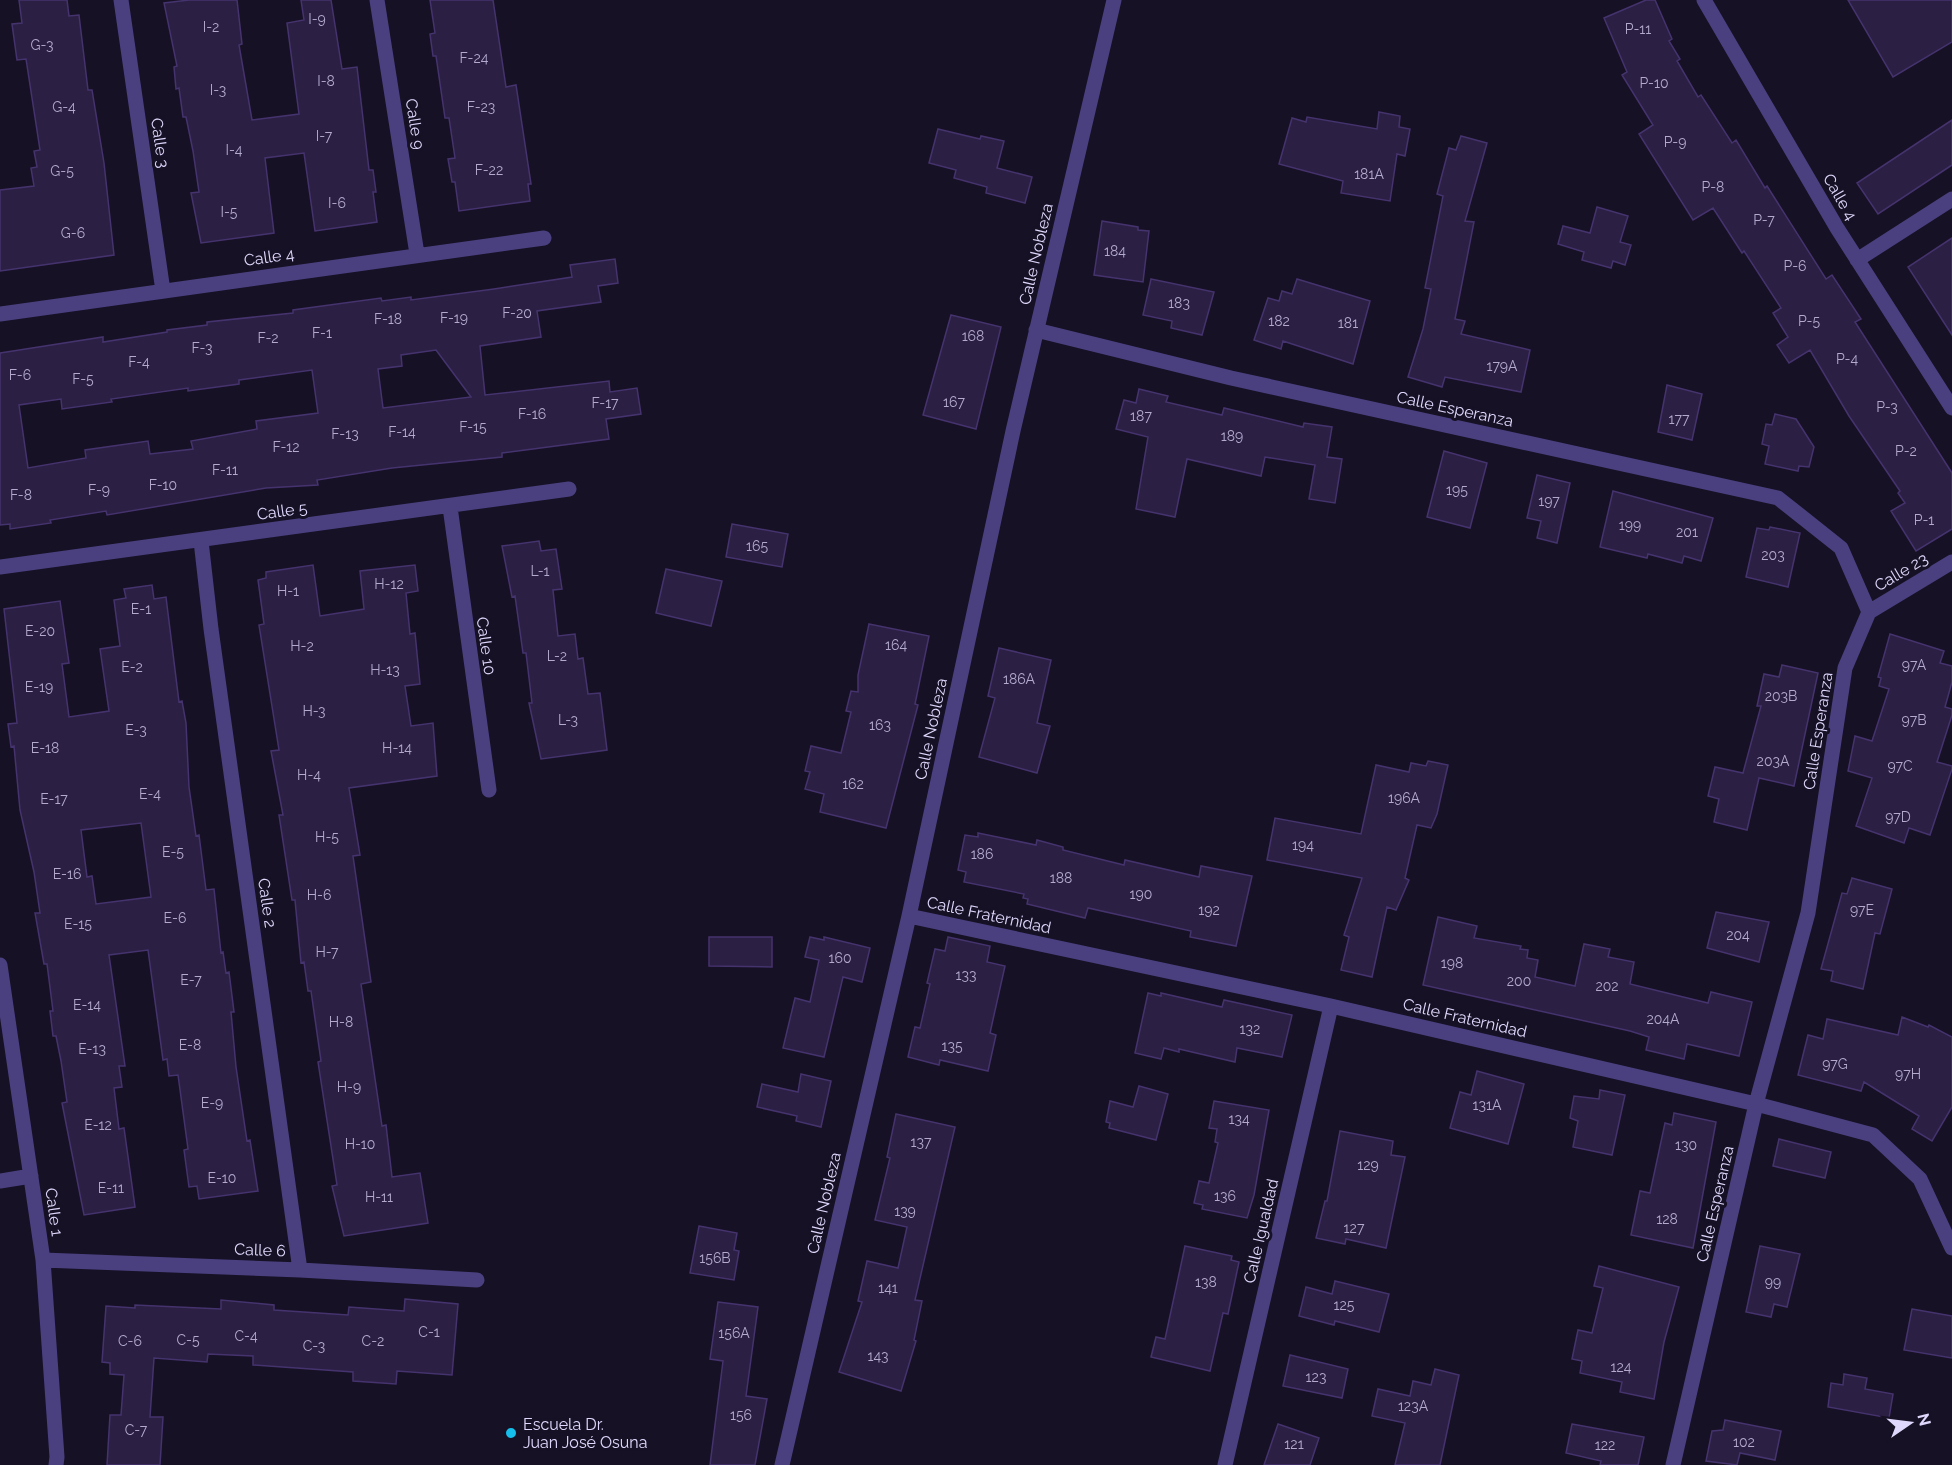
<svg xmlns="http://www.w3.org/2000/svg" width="1952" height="1465" font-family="Raleway,sans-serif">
<rect width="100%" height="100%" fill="#171125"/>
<path fill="#2b1f44" stroke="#45336e" stroke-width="1.5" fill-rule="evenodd" d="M19 0H67L69 16 79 15 88 90H92L104 163 114 255 0 271V190L34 186 31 168 37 167 34 151 40 150 26 59 17 60 12 24 22 23Z
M189 0H237L242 44 239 45 252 120 299 114 287 23 304 20 301 0H331L342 69 357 67 369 170H373L376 192H373L377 222 315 231 304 153 265 158 274 233 201 243 191 193 199 192 193 151 186 117H183L179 88 176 89 174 67 177 66 164 3Z
M430 0H493L506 87 516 85 531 184H528L530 201 459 211 455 182H452L448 159 455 158 449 118H445L436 56H433L430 34 435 33Z
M1646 0H1655L1672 39 1669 41 1680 59 1677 61 1698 97 1701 95 1732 143 1736 140 1765 188 1767 186 1826 279 1832 275 1861 319 1855 322 1952 473V529L1916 551 1891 511 1905 503 1898 493 1900 491 1849 416 1810 350 1789 363 1777 345 1788 337 1773 313 1781 308 1744 251 1742 253 1713 208 1693 220 1639 134 1653 125 1622 75 1627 72 1604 18Z
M1848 0H1952V42L1893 77Z
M1379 112 1400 116 1399 127 1410 129 1405 156 1397 154 1390 201 1341 193 1343 181 1279 164 1292 118 1306 122 1307 117 1377 129Z
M1952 120V165L1878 214 1857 183Z
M938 129 980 139 981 136 1004 141 997 168 1032 177 1025 203 986 193 987 187 954 178 956 170 929 163Z
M1461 136 1487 143 1465 221 1474 222 1455 319 1465 321 1461 334 1530 350 1521 392 1445 377 1442 387 1408 377 1423 329 1431 289 1425 288 1443 196 1437 194 1449 148 1456 150Z
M1597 207 1628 216 1620 242 1631 245 1625 265 1613 261 1611 268 1582 260 1584 252 1558 244 1563 226 1590 233Z
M1102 221 1138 227V230L1149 231 1143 282 1094 275Z
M1952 238V335L1908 267Z
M615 259 618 283 598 286 601 302 537 311 541 337 480 346 485 395 609 381 610 392 637 388 641 414 606 419 609 439 502 453V457L392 468 317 480 318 485 266 488 107 515 106 511 50 520 51 523 10 529V524L0 525V353L103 337V342L167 332V330L207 325V322L293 313V310L381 298 382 301 411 297V300L494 289 572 277 570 265ZM436 350 471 397 383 408 378 369 402 366 401 355ZM312 370 318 413 256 421 257 429 191 441 193 449 150 454 148 441 85 450 86 458 28 468 19 405 61 399 62 409 112 402 111 399 188 388V391L239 384V380Z
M1151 279 1214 292 1202 335 1171 328 1172 321 1143 315Z
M1297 279 1370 301 1353 364 1283 341 1281 349 1254 340 1268 298 1279 301 1282 291 1292 294Z
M951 315 1001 327 976 429 923 415Z
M1667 385 1702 394 1692 440 1658 432Z
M1139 389 1168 396 1166 402 1222 415 1224 408 1303 427 1304 423 1332 427 1327 457 1342 459 1335 503 1309 499 1315 465 1265 457 1261 476 1187 459 1175 517 1136 509 1148 437 1116 429 1124 400 1136 403Z
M1775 414 1796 419 1814 447 1809 467 1799 466 1798 471 1765 464 1769 446 1762 444 1766 424 1772 425Z
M1444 451 1487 463 1470 528 1427 517Z
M1537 475 1570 483 1557 543 1537 538 1541 521 1527 518Z
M1613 491 1713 518 1701 561 1684 556 1682 563 1648 554 1647 558 1600 547Z
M732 524 788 534 782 567 726 557Z
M1770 527 1800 533 1788 587 1746 577 1757 528 1769 530Z
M539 541 541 551 556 549 562 589 553 590 558 636 575 634 578 659 583 658 588 694 600 693 607 750 541 759 529 703H532L526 653H523L515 596 512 597 502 546Z
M313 565 320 616 364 609 360 571 415 565 418 591 406 593 410 634 415 633 420 684 405 686 411 726 433 723 437 776 349 788 360 855 353 856 371 982 361 984 382 1126 386 1125 392 1177 420 1173 428 1223 344 1236 332 1186 337 1185 318 1062 321 1061 311 991H308L304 962 301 963 295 900H292L279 815H283L271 751 279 750 259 625 264 624 258 580 266 578V572Z
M666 569 722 581 711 626 656 613Z
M152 585 154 599 166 597 179 702 182 701 186 723 189 787 196 836 199 835 206 890 214 889 221 953 223 952 226 973 229 972 234 1012H231L236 1067 247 1141 250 1140 258 1191 199 1199 197 1186 189 1187 184 1150 188 1149 178 1075 169 1076 167 1059 163 1060 148 950 109 955 125 1066H119L122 1087 114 1088 119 1129 124 1128 135 1207 84 1215 62 1103 67 1102 61 1061 56 1036H53L50 1011H53L47 964H44L35 913H40L34 872 20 810 14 746 11 747 8 724 17 723 4 609 60 601 69 663 62 664 69 717 109 711 100 649 120 646 114 600 126 598 124 589ZM141 823 151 897 96 904 92 876 87 877 81 830Z
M869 624 929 636 915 704 918 705 886 828 820 812 824 794 805 789 810 772 805 771 811 746 841 753 851 712 846 711 851 691 858 692V675Z
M1890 634 1944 651 1940 663 1952 666V682L1945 707 1952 709V715L1937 762 1952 766V769L1930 835 1909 828 1904 843 1856 826 1872 778 1848 771 1855 736 1872 741 1889 689 1879 686 1881 678 1878 677Z
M999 648 1051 660 1037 723 1050 726 1037 773 979 757 995 698 988 696Z
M1782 665 1818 673 1794 786 1759 778 1747 830 1714 822 1719 799 1708 796 1715 767 1743 773 1761 706H1757L1764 674 1779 677Z
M1428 761 1448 765 1437 814 1431 828 1417 825 1405 878 1409 880 1396 910 1387 907 1372 977 1341 970 1349 937 1344 935 1362 878 1267 860 1275 818 1361 834 1376 765 1409 772 1411 763 1426 766Z
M978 833 1036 845 1037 840 1063 847V850L1124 865 1125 860 1199 877 1201 866 1252 876 1236 946 1190 937 1191 931 1088 908 1085 918 1027 904 1028 899 1023 898 1024 894 964 882 966 872 958 870 965 835 978 837Z
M1852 878 1892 889 1880 934 1875 933 1863 989 1831 981 1833 971 1821 969 1842 893 1847 894Z
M1716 912 1769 922 1759 962 1707 948Z
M1438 917 1477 926 1474 938 1521 946 1520 949 1528 950 1527 958 1538 960 1535 977 1575 986 1584 944 1610 949 1608 957 1634 962 1630 984 1708 1003 1711 992 1752 1002 1739 1056 1687 1044 1684 1059 1646 1050 1649 1037 1630 1031 1423 985Z
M709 937H772V967L709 966Z
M810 937 824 940V937L870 948 862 982 843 977 824 1057 783 1048 795 998 810 1002 819 960 805 957Z
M948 937 990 946 987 962 1005 966 990 1033 996 1035 988 1071 940 1060 939 1065 908 1057 915 1027 920 1028 930 984 927 983 935 949 945 951Z
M1148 993 1161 996V993L1222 1007 1224 1000 1292 1015 1282 1057 1237 1048 1235 1062 1179 1049V1052L1164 1048 1161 1059 1135 1053Z
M1902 1017 1928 1027 1929 1025 1952 1037V1107L1932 1141 1912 1129 1919 1116 1864 1082 1861 1091 1798 1075 1808 1035 1823 1039 1827 1019 1898 1035Z
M1477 1071 1524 1084 1508 1144 1450 1128 1460 1092 1471 1095Z
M801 1074 831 1081 821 1127 796 1121 797 1116 757 1107 762 1084 798 1092Z
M1139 1086 1168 1094 1156 1140 1109 1128 1110 1123 1106 1122 1110 1101 1133 1107Z
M1600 1090 1625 1095 1612 1155 1573 1147 1578 1121 1570 1118 1574 1096 1599 1099Z
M1214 1101 1269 1110 1254 1195 1247 1218 1202 1209 1203 1205 1194 1203 1199 1181 1209 1183 1218 1143 1215 1142 1217 1129 1209 1128Z
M1674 1113 1716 1122 1693 1248 1631 1235 1640 1191 1650 1193 1665 1123 1672 1125Z
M896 1114 955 1127 915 1300 922 1301 914 1340 916 1341 901 1391 839 1372 862 1302 858 1301 867 1261 898 1268 907 1227 875 1220 890 1158 887 1157Z
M1340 1131 1393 1141 1391 1155 1405 1157 1386 1248 1346 1239 1345 1244 1316 1238 1325 1201H1327Z
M1779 1139 1831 1152 1825 1178 1773 1166Z
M699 1226 737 1233 734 1250 739 1251 734 1280 690 1273Z
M1185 1246 1232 1256 1231 1260 1239 1262 1228 1314 1223 1313 1210 1371 1151 1357 1156 1337 1165 1339Z
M1760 1246 1800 1254 1787 1307 1774 1304 1771 1317 1746 1312Z
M1599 1266 1679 1287 1664 1342 1654 1399 1620 1392 1622 1382 1580 1373 1582 1361 1572 1359 1578 1330 1592 1333 1603 1288 1594 1286Z
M1335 1281 1389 1294 1379 1332 1335 1321 1334 1325 1299 1316 1306 1287 1332 1294Z
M405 1299 458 1304 452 1375 397 1371 396 1384 353 1381V1372L253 1365V1356L208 1354 207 1362 154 1358 150 1417H163L160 1465H107L110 1415H121L124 1375 110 1374V1363L102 1362 106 1306 135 1308V1305L221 1309V1300L274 1305V1310L348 1315 349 1307 404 1311Z
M718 1302 758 1307 746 1396 767 1399 755 1465H710L723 1361 710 1359Z
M1912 1309 1952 1316V1358L1904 1350Z
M1290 1355 1348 1369 1342 1398 1283 1386Z
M1435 1369 1459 1375 1440 1465H1395L1405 1423 1372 1416 1378 1389 1410 1396 1413 1381 1431 1385Z
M1844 1374 1867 1378 1865 1389 1893 1394 1889 1418 1828 1407 1831 1383 1843 1385Z
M1725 1420 1781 1431 1775 1460 1740 1453 1737 1465 1706 1461 1712 1431 1723 1430Z
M1278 1424 1319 1438 1310 1465H1264Z
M1572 1424 1644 1437 1638 1465H1600L1601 1461 1566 1453Z"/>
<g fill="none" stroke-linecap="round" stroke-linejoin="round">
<path stroke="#4a4080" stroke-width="15" d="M121 0 163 291
M377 0 417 254
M1704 0 1837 228 1952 408
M1857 260 1952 199
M0 314 544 238
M1036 330 1231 378 1778 498 1841 548 1869 612 1845 668 1808 913 1756 1104 1673 1465
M450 507 489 790
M201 541 211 629 300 1270
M0 567 569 489
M1869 612 1952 562
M909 916 1331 1006 1756 1104 1873 1135 1920 1179 1952 1248
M0 965 43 1260 57 1457 56 1465
M0 1181 31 1176
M43 1260 300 1270 477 1280
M782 1465 909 916 1013 431 1114 0
M1225 1465 1331 1006"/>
</g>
<circle fill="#15beeb" stroke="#171125" stroke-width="2" cx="511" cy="1433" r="6"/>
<g text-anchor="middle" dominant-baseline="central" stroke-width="6" stroke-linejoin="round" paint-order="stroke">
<g font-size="14" fill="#b3aace">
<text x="317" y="19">I-9</text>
<text x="211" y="27">I-2</text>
<text x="1638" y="29">P-11</text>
<text x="42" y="45">G-3</text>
<text x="474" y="58">F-24</text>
<text x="326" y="81">I-8</text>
<text x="1654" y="83">P-10</text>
<text x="218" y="90">I-3</text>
<text x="64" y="107">G-4</text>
<text x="481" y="107">F-23</text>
<text x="324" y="136">I-7</text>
<text x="1675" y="142">P-9</text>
<text x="234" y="150">I-4</text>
<text x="489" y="170">F-22</text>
<text x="62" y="171">G-5</text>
<text x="1369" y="174">181A</text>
<text x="1713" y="187">P-8</text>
<text x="337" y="203">I-6</text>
<text x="229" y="212">I-5</text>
<text x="1764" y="220">P-7</text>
<text x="73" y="233">G-6</text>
<text x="1115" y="251">184</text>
<text x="1795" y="266">P-6</text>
<text x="1179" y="303">183</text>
<text x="517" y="313">F-20</text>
<text x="454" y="318">F-19</text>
<text x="388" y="319">F-18</text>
<text x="1279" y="321">182</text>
<text x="1809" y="321">P-5</text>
<text x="1348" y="323">181</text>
<text x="322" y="333">F-1</text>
<text x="973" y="336">168</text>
<text x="268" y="338">F-2</text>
<text x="202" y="348">F-3</text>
<text x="1847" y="359">P-4</text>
<text x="139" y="362">F-4</text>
<text x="1502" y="366">179A</text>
<text x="20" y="375">F-6</text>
<text x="83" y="379">F-5</text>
<text x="954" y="402">167</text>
<text x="605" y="403">F-17</text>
<text x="1887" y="407">P-3</text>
<text x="532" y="414">F-16</text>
<text x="1141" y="416">187</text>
<text x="1679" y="419">177</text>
<text x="473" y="427">F-15</text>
<text x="402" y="432">F-14</text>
<text x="345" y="434">F-13</text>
<text x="1232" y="436">189</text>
<text x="286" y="447">F-12</text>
<text x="1906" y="451">P-2</text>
<text x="225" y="470">F-11</text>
<text x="163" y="485">F-10</text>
<text x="99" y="490">F-9</text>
<text x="1457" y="490">195</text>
<text x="21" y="495">F-8</text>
<text x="1549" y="501">197</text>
<text x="1924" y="520">P-1</text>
<text x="1630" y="525">199</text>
<text x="1687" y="532">201</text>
<text x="757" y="546">165</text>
<text x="1773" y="555">203</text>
<text x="540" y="571">L-1</text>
<text x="389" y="584">H-12</text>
<text x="288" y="591">H-1</text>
<text x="141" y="609">E-1</text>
<text x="40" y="631">E-20</text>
<text x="896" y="645">164</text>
<text x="302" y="646">H-2</text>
<text x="557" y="656">L-2</text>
<text x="1914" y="665">97A</text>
<text x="132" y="667">E-2</text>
<text x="385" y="670">H-13</text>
<text x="1019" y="679">186A</text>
<text x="39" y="687">E-19</text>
<text x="1781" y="696">203B</text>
<text x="314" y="711">H-3</text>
<text x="568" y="720">L-3</text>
<text x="1914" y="720">97B</text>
<text x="880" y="725">163</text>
<text x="136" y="730">E-3</text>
<text x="45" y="748">E-18</text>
<text x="397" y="748">H-14</text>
<text x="1773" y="761">203A</text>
<text x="1900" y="766">97C</text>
<text x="309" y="775">H-4</text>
<text x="853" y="784">162</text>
<text x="150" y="794">E-4</text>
<text x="1404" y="798">196A</text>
<text x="54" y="799">E-17</text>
<text x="1898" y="817">97D</text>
<text x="327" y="837">H-5</text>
<text x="1303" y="845">194</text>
<text x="173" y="852">E-5</text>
<text x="982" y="854">186</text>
<text x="67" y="874">E-16</text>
<text x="1061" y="878">188</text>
<text x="1141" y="894">190</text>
<text x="319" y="895">H-6</text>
<text x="1209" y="910">192</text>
<text x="1862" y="910">97E</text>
<text x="175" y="918">E-6</text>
<text x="78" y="924">E-15</text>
<text x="1738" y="935">204</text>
<text x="327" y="952">H-7</text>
<text x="840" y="958">160</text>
<text x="1452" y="963">198</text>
<text x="966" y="975">133</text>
<text x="191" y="980">E-7</text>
<text x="1519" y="981">200</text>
<text x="1607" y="986">202</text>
<text x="87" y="1005">E-14</text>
<text x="1663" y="1019">204A</text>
<text x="341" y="1022">H-8</text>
<text x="1250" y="1029">132</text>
<text x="190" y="1045">E-8</text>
<text x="952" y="1046">135</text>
<text x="92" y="1049">E-13</text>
<text x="1835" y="1064">97G</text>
<text x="1908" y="1074">97H</text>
<text x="349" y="1087">H-9</text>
<text x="212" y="1103">E-9</text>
<text x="1487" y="1105">131A</text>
<text x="1239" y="1119">134</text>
<text x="98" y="1125">E-12</text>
<text x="921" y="1142">137</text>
<text x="360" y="1144">H-10</text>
<text x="1686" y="1145">130</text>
<text x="1368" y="1165">129</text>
<text x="222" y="1178">E-10</text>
<text x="111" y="1188">E-11</text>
<text x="1225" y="1196">136</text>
<text x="379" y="1197">H-11</text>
<text x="905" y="1211">139</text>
<text x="1667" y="1219">128</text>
<text x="1354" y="1228">127</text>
<text x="715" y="1258">156B</text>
<text x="1206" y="1282">138</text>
<text x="1773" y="1282">99</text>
<text x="888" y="1288">141</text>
<text x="1344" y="1305">125</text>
<text x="429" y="1332">C-1</text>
<text x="734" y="1333">156A</text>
<text x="246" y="1336">C-4</text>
<text x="188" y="1340">C-5</text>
<text x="130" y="1341">C-6</text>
<text x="373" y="1341">C-2</text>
<text x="314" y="1346">C-3</text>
<text x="878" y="1356">143</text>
<text x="1621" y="1367">124</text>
<text x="1316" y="1377">123</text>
<text x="1413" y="1406">123A</text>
<text x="741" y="1415">156</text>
<text x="136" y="1430">C-7</text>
<text x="1744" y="1442">102</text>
<text x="1294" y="1444">121</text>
<text x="1605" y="1445">122</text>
</g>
<g font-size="16" fill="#e0d8fc" stroke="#171125">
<text transform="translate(415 124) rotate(81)">Calle 9</text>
<text transform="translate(160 143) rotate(82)">Calle 3</text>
<text transform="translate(1840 197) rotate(60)">Calle 4</text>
<text transform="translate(1036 254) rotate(-77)">Calle Nobleza</text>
<text transform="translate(269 257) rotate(-8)">Calle 4</text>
<text transform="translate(1455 409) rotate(12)">Calle Esperanza</text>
<text transform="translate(282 511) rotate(-8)">Calle 5</text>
<text transform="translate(1901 572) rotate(-31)">Calle 23</text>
<text transform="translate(486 646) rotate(82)">Calle 10</text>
<text transform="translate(931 729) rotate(-78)">Calle Nobleza</text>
<text transform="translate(1818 731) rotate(-81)">Calle Esperanza</text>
<text transform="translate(267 903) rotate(82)">Calle 2</text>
<text transform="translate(989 915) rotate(12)">Calle Fraternidad</text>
<text transform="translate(1465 1018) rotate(13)">Calle Fraternidad</text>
<text transform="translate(824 1203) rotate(-77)">Calle Nobleza</text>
<text transform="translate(1715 1204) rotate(-77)">Calle Esperanza</text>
<text transform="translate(54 1212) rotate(82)">Calle 1</text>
<text transform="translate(1261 1231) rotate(-77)">Calle Igualdad</text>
<text transform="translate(260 1250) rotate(2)">Calle 6</text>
</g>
<g font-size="16" fill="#e0d8fc" stroke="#171125" text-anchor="start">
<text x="523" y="1424">Escuela Dr.<tspan x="523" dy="18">Juan José Osuna</tspan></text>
</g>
</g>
<g transform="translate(1910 1423) rotate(76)" stroke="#171125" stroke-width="4.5" paint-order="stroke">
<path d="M0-4.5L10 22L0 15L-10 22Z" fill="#e0d8fc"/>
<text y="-9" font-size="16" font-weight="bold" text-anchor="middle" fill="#e0d8fc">N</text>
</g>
</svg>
